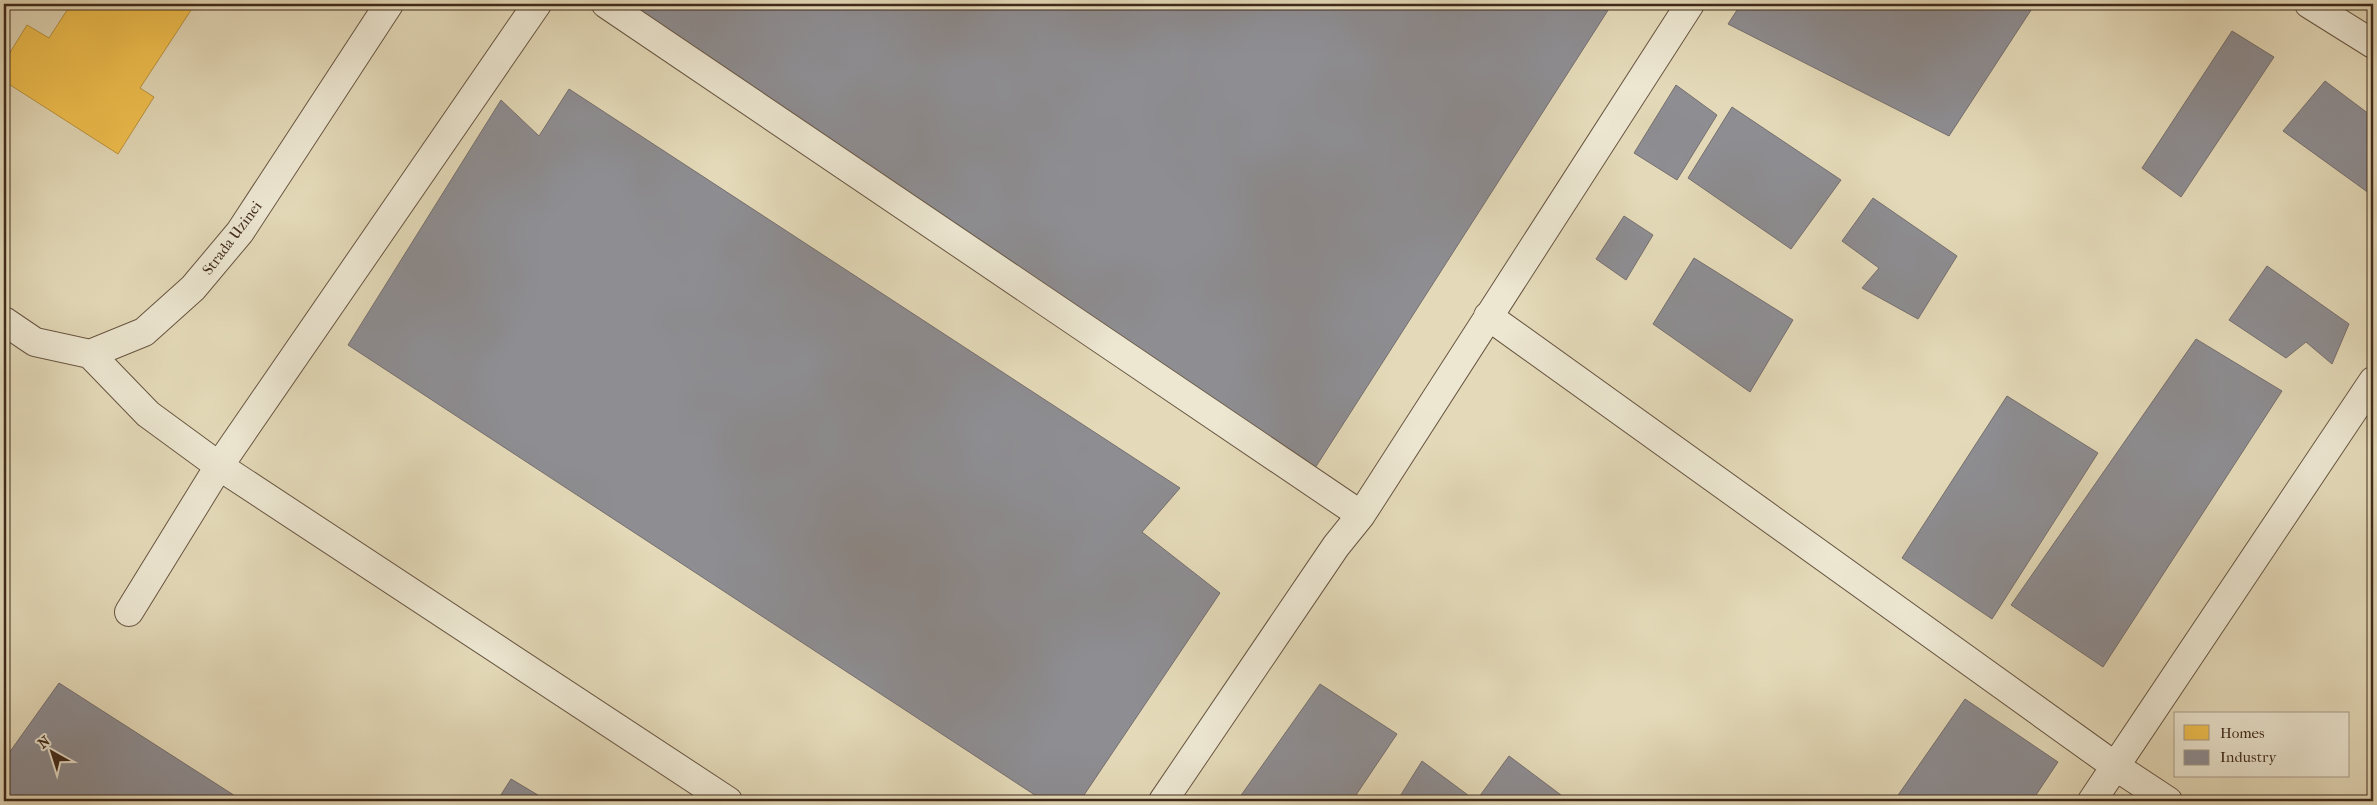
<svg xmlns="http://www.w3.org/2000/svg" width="2377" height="805" font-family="'IM FELL French Canon',serif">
<rect width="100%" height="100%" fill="#e4dab9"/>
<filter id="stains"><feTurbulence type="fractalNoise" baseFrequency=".004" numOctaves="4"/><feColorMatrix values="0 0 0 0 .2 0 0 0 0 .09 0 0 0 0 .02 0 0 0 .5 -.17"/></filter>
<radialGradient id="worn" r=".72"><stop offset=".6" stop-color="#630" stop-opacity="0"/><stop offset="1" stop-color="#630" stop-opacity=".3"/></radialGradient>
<path fill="#f2c14e" stroke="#bc943f" d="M71 4H195L140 88 154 97 118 154 4 81V62L27 25 49 38Z"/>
<path fill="#8d8d92" stroke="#766f6e" d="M606 4H1612L1308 479Z
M1741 4H2035L1949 136 1728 24Z
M2232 31 2274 57 2181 197 2142 168Z
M2325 81 2373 117V196L2283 131Z
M1676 85 1717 115 1677 180 1634 153Z
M569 89 1180 488 1142 532 1220 593 1080 801H1044L348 345 501 100 539 136Z
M1732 107 1841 180 1791 249 1688 178Z
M1873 198 1957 256 1918 319 1862 288 1879 268 1842 241Z
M1624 216 1653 235 1626 280 1596 259Z
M1694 258 1793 320 1750 392 1653 324Z
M2267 266 2349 324 2332 364 2306 342 2286 358 2229 320Z
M2196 339 2282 391 2103 667 2011 605Z
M2007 396 2098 453 1992 619 1902 558Z
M59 683 243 801H4V760Z
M1320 684 1397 734 1352 801H1237Z
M1965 699 2058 762 2032 801H1894Z
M1509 756 1565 798 1562 801H1397L1422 761 1476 801Z
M511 779 548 801H497Z"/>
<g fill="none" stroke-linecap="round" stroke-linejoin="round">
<defs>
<path id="minor" d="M606 4 1361 515
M2309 4 2373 44
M1488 316 2115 766 2168 801
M4 321 35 342 90 354 144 332 193 288 240 232 389 4
M90 354 148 414 219 466 728 801
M129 612 219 466 537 4
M1163 801 1336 546 1361 515 1690 4
M2092 801 2373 381"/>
</defs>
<use href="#minor" stroke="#685642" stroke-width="30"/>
<use href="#minor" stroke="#ede7d2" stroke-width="28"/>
</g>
<g text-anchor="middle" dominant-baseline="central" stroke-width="5" stroke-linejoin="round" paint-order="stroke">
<g font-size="15" fill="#3f2a1b" stroke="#ede7d2">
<text transform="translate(232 238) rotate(-53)">Strada Uzinei</text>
</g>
</g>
<rect width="2377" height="805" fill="none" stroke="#e4dab9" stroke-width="20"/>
<rect x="5" y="5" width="2367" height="795" fill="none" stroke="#3f2a1b" stroke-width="2.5"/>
<rect x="10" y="10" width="2357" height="785" fill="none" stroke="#3f2a1b"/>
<rect x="2174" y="712" width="175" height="65" fill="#ede7d2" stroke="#a79b89"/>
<rect x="2184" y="725" width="25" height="15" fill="#f2c14e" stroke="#a79b89"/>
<text x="2220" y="738" font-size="15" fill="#3f2a1b">Homes</text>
<rect x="2184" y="750" width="25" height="15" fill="#8d8d92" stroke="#a79b89"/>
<text x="2220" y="762" font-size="15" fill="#3f2a1b">Industry</text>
<g transform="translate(52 752) rotate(321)" stroke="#ede7d2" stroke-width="4" paint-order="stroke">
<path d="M0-4L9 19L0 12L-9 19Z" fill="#3f2a1b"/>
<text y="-8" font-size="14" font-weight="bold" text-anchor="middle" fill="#3f2a1b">N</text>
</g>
<rect width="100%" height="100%" filter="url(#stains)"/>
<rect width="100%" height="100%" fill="url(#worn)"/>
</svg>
